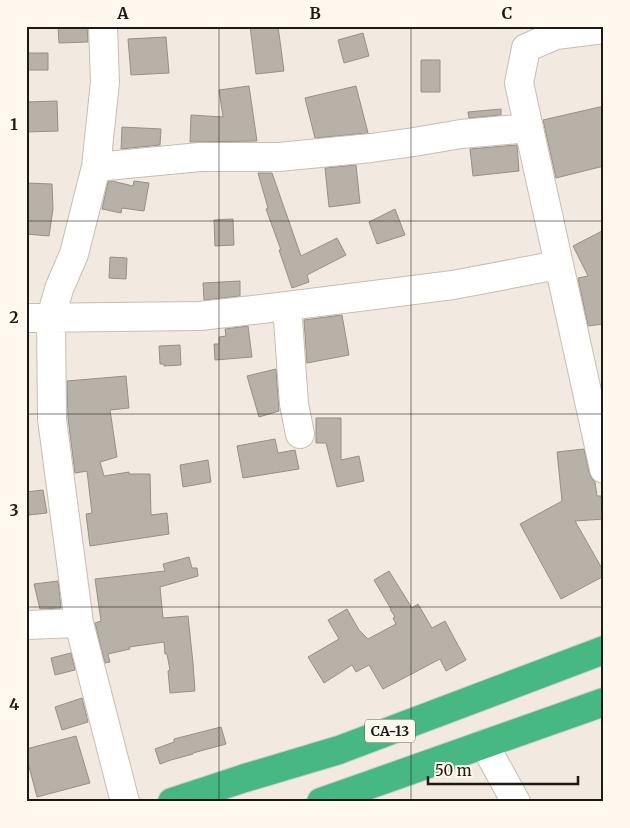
<svg xmlns="http://www.w3.org/2000/svg" width="630" height="828" font-family="Merriweather,serif">
<rect width="100%" height="100%" fill="#f2eae0"/>
<path fill="#b8b1a7" stroke="#969086" d="M58 26H87L88 42 59 43Z
M250 26H278L284 71 256 74Z
M363 33 369 56 344 63 338 40Z
M166 37 169 73 131 75 128 39Z
M26 53H48V70H26Z
M421 60H440V92H421Z
M249 86 257 141 190 142 191 115 223 117 219 90Z
M356 86 368 133 315 138 305 98Z
M57 101 58 131 26 132V102Z
M604 106V166L556 178 543 120Z
M501 109V115L469 118 468 112Z
M122 127 161 129 160 145 121 149Z
M517 145 519 171 473 176 470 149Z
M356 165 360 203 329 207 325 168Z
M258 173H272L301 256 337 238 346 255 307 275 309 282 292 288 279 250H281L266 209 268 208Z
M112 181 133 186 134 181 149 183 144 211 122 208 121 213 102 209 108 182Z
M26 183 52 184 53 209 49 236 26 234Z
M395 209 405 235 377 244 369 222Z
M233 219 234 245 215 246 214 220Z
M604 230V324L588 326 578 278 588 276 573 246Z
M110 257 127 258 126 279 109 278Z
M240 281V296L204 300 203 283Z
M342 315 349 355 307 363 304 320Z
M248 326 252 357 215 360 214 344H219V337L226 336 225 329Z
M180 345 181 365 164 366V364H160L159 346Z
M276 369 279 411 259 417 247 376Z
M126 376 129 408 110 410 117 457 100 462 104 476 129 472V474H150L151 515 167 513 169 534 90 546 86 514 92 513 87 471 75 473 68 418 67 381Z
M316 418H341V460L359 456 364 481 337 487 326 443H316Z
M275 439 278 453 295 450 299 469 243 478 237 446Z
M584 449 589 472 592 479 595 482 597 496H601L604 519 575 521 604 572V576L561 599 520 524 562 501 557 452Z
M208 460 211 482 183 487 180 465Z
M43 490 47 513 29 515 26 492Z
M189 557 192 568H197L198 576 160 587 163 618 188 616 193 663 195 691 170 693 168 671 170 670 167 654H165L164 642 129 647 130 649 108 654 110 662 105 663 95 623 101 621 95 579 165 571 163 564Z
M389 571 412 608 418 604 432 628 445 621 466 660 446 671 440 659 383 689 369 665 356 672 352 665 324 683 308 657 339 639 328 620 347 609 359 630 368 639 396 624 393 618 395 617 390 609H391L374 580Z
M58 581 61 608 40 609 34 584Z
M71 653 75 670 55 675 51 658Z
M82 698 88 722 62 730 55 707Z
M221 727 226 744 193 753V754L171 760 160 764 155 749 174 742V739Z
M76 736 90 783 37 797 26 755V749Z"/>
<g fill="none" stroke-linecap="round" stroke-linejoin="round">
<defs>
<path id="minor" d="M103 26 105 82 96 167 74 254 59 289 51 317 52 419 79 623 125 802
M604 29 556 35 526 48 519 83 604 469
M96 167 200 157H279L371 148 414 142 461 134 529 128
M287 306 453 285 558 265
M26 318 200 316 287 306 294 404 300 434
M26 625 79 623
M484 744 516 802"/>
<path id="highway" d="M172 802 245 778 339 750 604 650
M321 802 604 702"/>
</defs>
<use href="#minor" stroke="#c5beb4" stroke-width="30"/>
<use href="#highway" stroke="#cdcccc" stroke-width="30"/>
<use href="#minor" stroke="#fff" stroke-width="28"/>
<use href="#highway" stroke="#48b882" stroke-width="28"/>
</g>
<path fill="none" stroke="#1c1916" stroke-width="1" stroke-opacity="0.55" d="M219 26V802M411 26V802M26 221H604M26 414H604M26 607H604"/>
<g text-anchor="middle" dominant-baseline="central" stroke-width="4.5" stroke-linejoin="round" paint-order="stroke">
<rect fill="#fef8ef" stroke="#605c57" stroke-width="1" x="365" y="719.5" width="50" height="23" rx="4"/>
<g font-size="14" font-weight="bold" fill="#1c1916">
<text x="390" y="731">CA-13</text>
</g>
</g>
<rect width="630" height="828" fill="none" stroke="#fef8ef" stroke-width="55"/>
<path d="M428 776v8h150v-8" fill="none" stroke="#1c1916" stroke-width="2.5"/>
<text x="435" y="776" font-size="15" fill="#1c1916" stroke="#fef8ef" stroke-width="4" paint-order="stroke">50 m</text>
<rect x="28" y="28" width="574" height="772" fill="none" stroke="#1c1916" stroke-width="2"/>
<g font-size="16" text-anchor="middle" font-weight="bold" fill="#1c1916">
<text x="123" y="19">A</text>
<text x="315" y="19">B</text>
<text x="507" y="19">C</text>
<text x="14" y="130">1</text>
<text x="14" y="323">2</text>
<text x="14" y="516">3</text>
<text x="14" y="710">4</text>
</g>
</svg>
